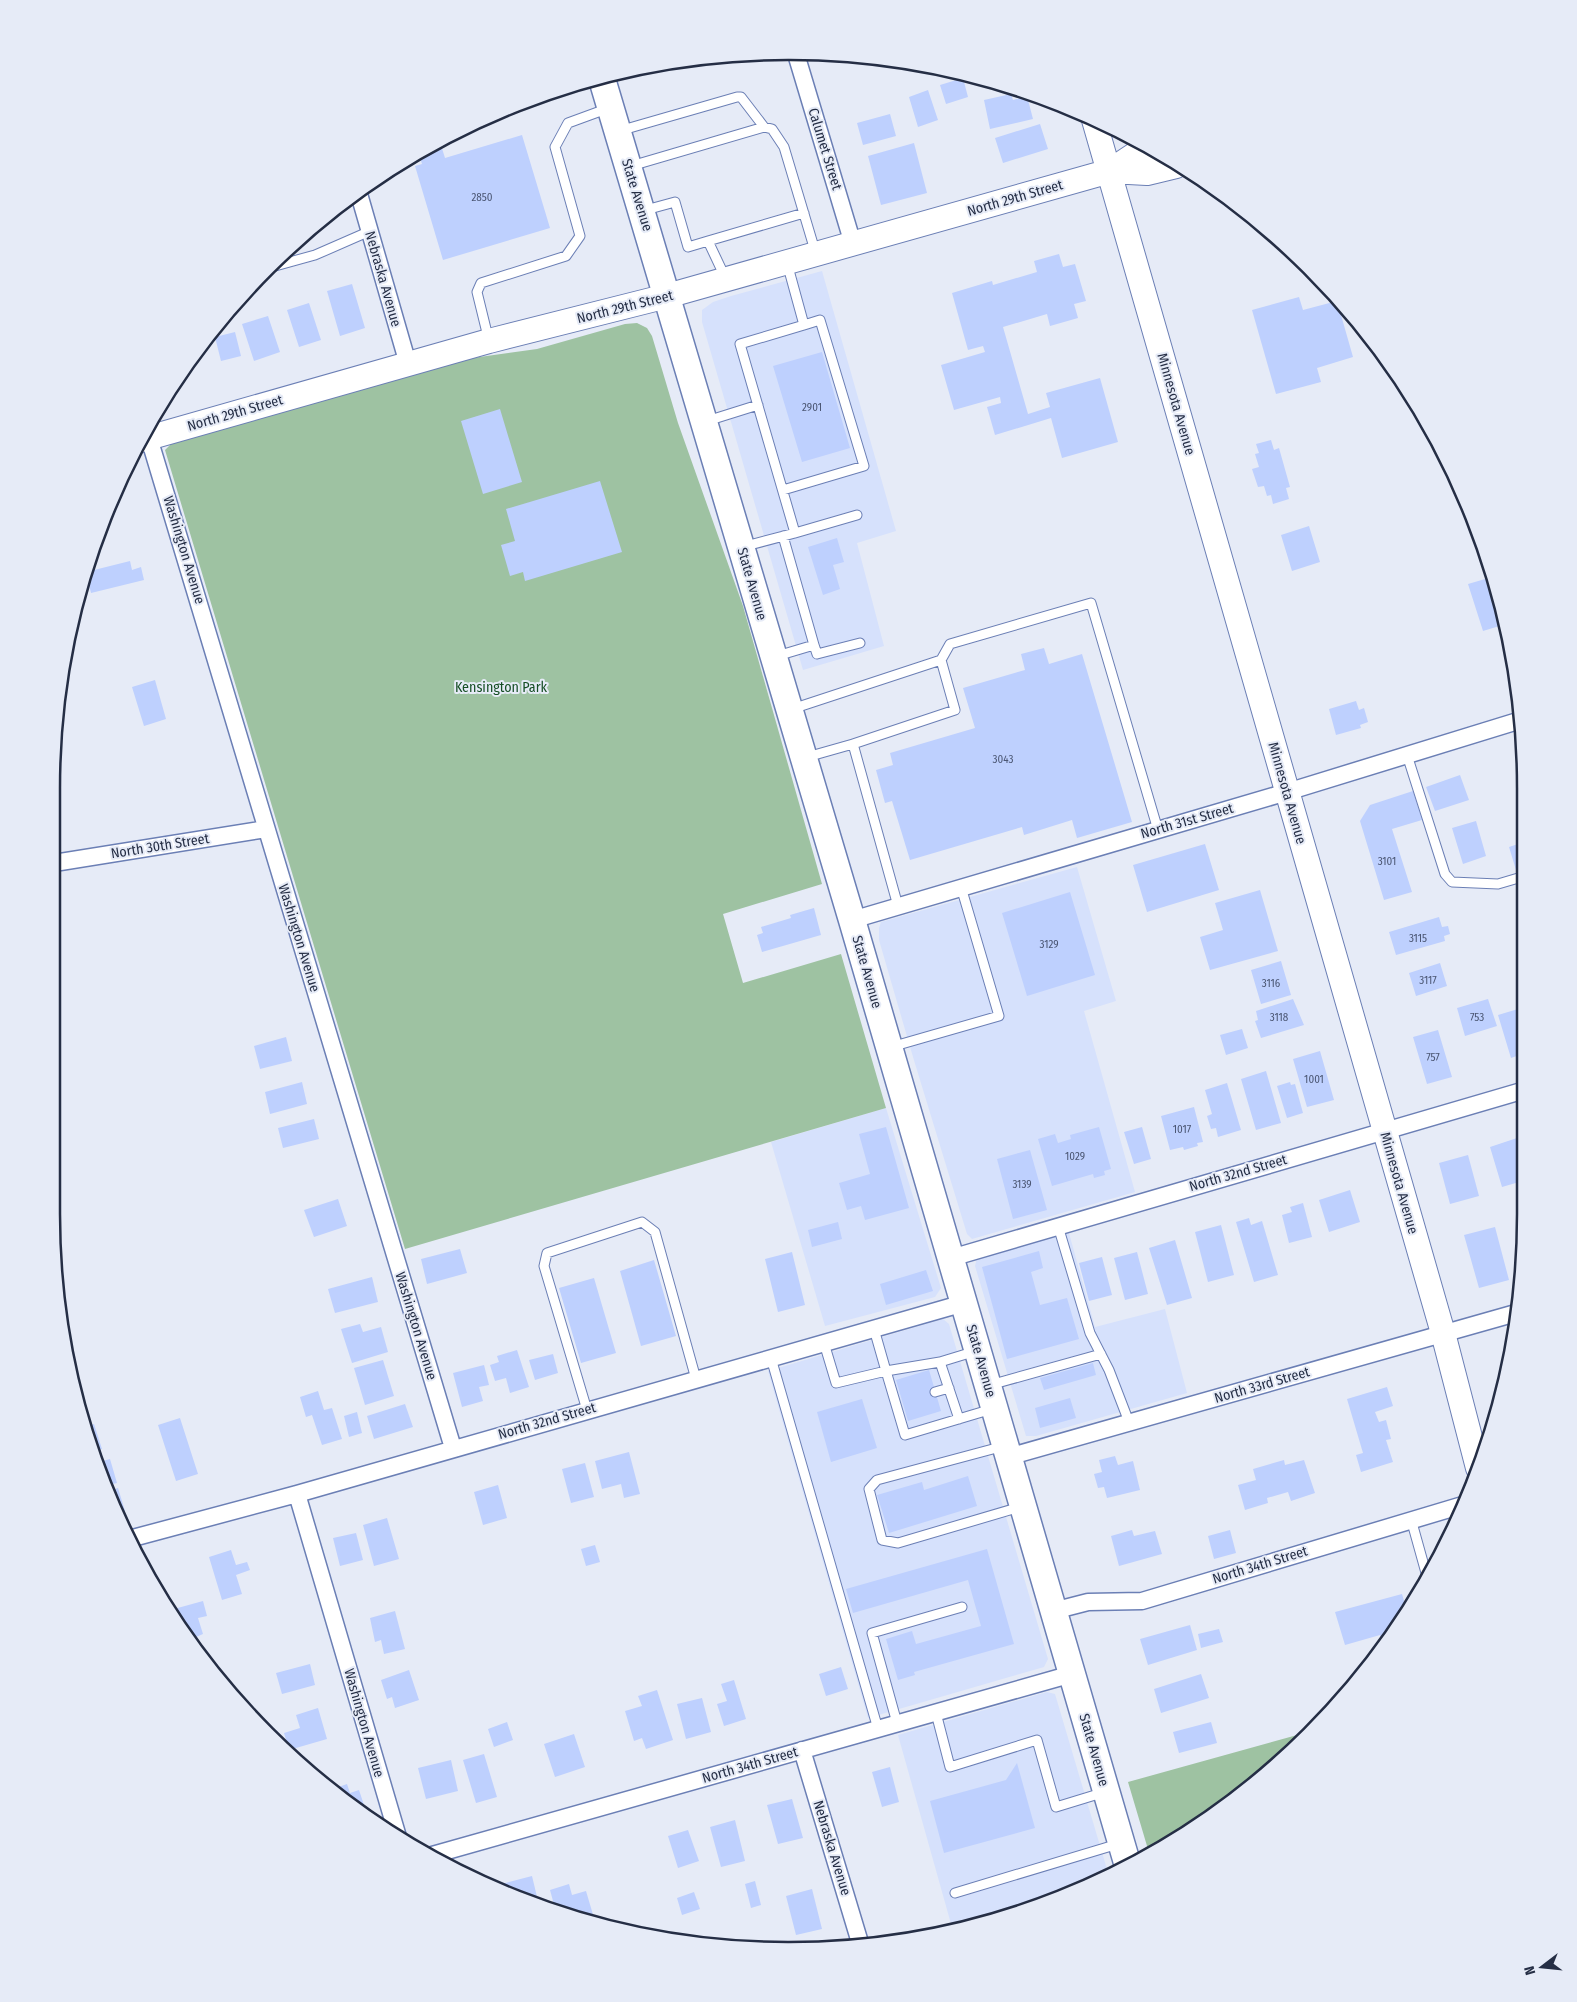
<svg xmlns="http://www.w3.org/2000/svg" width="1577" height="2002" font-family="'Fira Sans Condensed',sans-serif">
<rect width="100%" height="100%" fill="#e6ebf7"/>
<path fill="#d6e1fc" d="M822 271 896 531 857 543 884 646 803 670 702 322V310L713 302 731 296Z
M1077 867 1116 1001 1084 1011 1135 1192 972 1239 967 1234 913 1057 879 940V928L881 922Z
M886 1108 941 1288 935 1297 825 1326 771 1142Z
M1069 1233 1095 1327 1165 1309 1187 1393 1036 1436H1026L975 1266 977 1258Z
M943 1319 949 1324 1048 1659 1044 1667 868 1718 768 1371Z
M1047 1692 1055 1694 1109 1876 1070 1895 979 1926 953 1931 898 1735Z"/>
<path fill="#9ec2a2" d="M637 323 647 328 652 336 678 423 743 606 822 884 723 914 743 983 841 954 886 1108 405 1249 165 450 171 444 458 360 537 349 625 324Z
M1308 1732 1275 1768 1150 1856 1128 1782Z"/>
<path fill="#bed0fe" d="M835 53H837L861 57 838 63Z
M963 78 968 97 946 104 940 85Z
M928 90 938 120 918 127 909 97Z
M1011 94 1013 100 1027 96 1033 119 990 129 984 100Z
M890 114 896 136 863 145 857 123Z
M1040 124 1048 149 1003 163 995 138Z
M522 135 550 228 443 260 415 166 422 164 418 151 440 142 445 158Z
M914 143 927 193 881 205 868 156Z
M1059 254 1063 267 1075 264 1086 301 1074 304 1078 318 1050 326 1047 314 1003 327 1028 414 1050 407 1046 393 1100 378 1118 442 1062 458 1051 418 995 435 987 407 1001 403 1000 397 954 410 941 365 985 352 983 346 968 350 952 293 992 281 993 285 1037 272 1034 261Z
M352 284 365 328 340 336 327 291Z
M1299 297 1303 310 1337 301 1353 357 1317 368 1321 382 1276 394 1252 310Z
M309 303 321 340 299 347 287 310Z
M268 316 280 352 254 361 242 324Z
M235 332 241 356 221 361 215 337Z
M822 352 850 448 802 462 773 366Z
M500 409 522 482 483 494 461 421Z
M1271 440 1274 450 1279 448 1290 487 1286 488 1289 499 1273 504 1271 495 1267 496 1264 486 1258 487 1252 469 1259 467 1255 454 1259 453 1256 444Z
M600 481 622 552 525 581 523 572 510 576 501 545 515 541 506 509Z
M1309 526 1320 562 1292 571 1281 535Z
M837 538 844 562 833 565 840 589 823 595 808 547Z
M130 561 132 570 141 567 144 580 91 593 86 572Z
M1491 569 1506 624 1483 631 1468 584 1492 577 1489 570Z
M1044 648 1049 664 1082 654 1132 822 1077 838 1072 820 1024 835 1022 827 910 860 892 801 885 803 876 770 893 765 890 753 975 728 963 688 1025 670 1021 654Z
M155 680 166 719 144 726 132 687Z
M1356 701 1359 710 1364 708 1368 722 1360 725 1361 728 1336 735 1329 709Z
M1460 775 1469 800 1435 811 1426 787Z
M1413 791 1422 820 1392 829 1412 892 1384 900 1360 821 1370 805Z
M1476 821 1486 856 1463 864 1452 828Z
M1524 842 1525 868 1516 870 1509 847Z
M1205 844 1219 890 1147 912 1133 865Z
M1260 890 1278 951 1210 970 1200 937 1223 930 1215 903Z
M1070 892 1095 975 1027 996 1002 913Z
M814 908 821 935 762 952 757 935 763 933 761 927 791 918 790 915Z
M1439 917 1442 927 1448 926 1450 934 1444 936 1445 941 1396 955 1389 932Z
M1281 961 1291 995 1261 1004 1251 970Z
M1440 963 1447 986 1416 996 1409 973Z
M1293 999 1304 1025 1261 1038 1255 1021 1258 1020 1256 1011Z
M1488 999 1497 1026 1465 1036 1457 1008Z
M1518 1009 1525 1034V1053L1511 1058 1498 1015Z
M1242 1029 1248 1048 1226 1055 1220 1035Z
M1438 1030 1452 1077 1427 1084 1413 1037Z
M286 1037 292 1061 260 1069 254 1046Z
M1320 1051 1334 1100 1307 1107 1293 1059Z
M1266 1071 1281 1123 1256 1130 1241 1079Z
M302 1082 307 1104 270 1114 265 1092Z
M1290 1082 1291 1085 1295 1084 1303 1113 1287 1118 1277 1086Z
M1227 1083 1241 1130 1218 1137 1216 1128 1211 1129 1207 1116 1212 1114 1205 1090Z
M1194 1107 1203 1142 1197 1143 1198 1146 1184 1150 1183 1147 1170 1150 1161 1116Z
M314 1119 319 1139 283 1148 278 1128Z
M886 1127 909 1208 865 1220 861 1206 847 1210 839 1183 870 1174 859 1134Z
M1099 1127 1111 1169 1104 1171 1105 1175 1094 1178 1093 1174 1052 1186 1038 1139 1055 1134 1058 1143 1071 1139 1070 1135Z
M1142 1127 1151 1159 1134 1164 1124 1132Z
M1517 1138 1526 1166V1180L1502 1187 1490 1147Z
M1030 1150 1047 1210 1013 1219 997 1159Z
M1468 1155 1479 1196 1450 1204 1439 1163Z
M1350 1190 1360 1222 1329 1232 1319 1200Z
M338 1199 347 1226 314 1237 304 1210Z
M1303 1203 1312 1237 1289 1243 1282 1215 1292 1212 1290 1207Z
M1249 1218 1251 1225 1262 1221 1278 1275 1254 1282 1236 1222Z
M838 1222 842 1239 812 1247 808 1230Z
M1221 1225 1234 1275 1208 1282 1195 1232Z
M1495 1227 1509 1280 1479 1288 1464 1235Z
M1175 1240 1192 1298 1167 1305 1149 1248Z
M460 1249 467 1273 427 1284 421 1259Z
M1039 1251 1043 1268 1031 1272 1040 1305 1067 1298 1079 1339 1007 1359 982 1267Z
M792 1252 805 1305 778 1312 765 1259Z
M1137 1252 1148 1294 1125 1300 1114 1258Z
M1102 1257 1112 1295 1089 1301 1079 1263Z
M654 1260 676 1336 641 1346 620 1271Z
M926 1270 933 1291 886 1305 880 1284Z
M372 1277 378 1302 335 1313 328 1289Z
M594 1278 616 1353 581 1363 559 1288Z
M58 1295 64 1320 60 1321 58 1309Z
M360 1324 363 1332 381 1327 388 1352 352 1363 341 1329Z
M517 1350 529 1387 510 1393 506 1378 495 1381 490 1365 499 1362 497 1356Z
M553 1354 558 1373 535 1380 529 1360Z
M383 1360 394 1396 365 1405 354 1368Z
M1093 1363 1096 1375 1044 1390 1040 1378Z
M484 1365 489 1385 479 1387 483 1401 462 1407 453 1373Z
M929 1370 941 1411 908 1421 896 1380Z
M77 1372 82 1393 74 1395 70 1374Z
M1387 1387 1393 1406 1375 1412 1379 1422 1386 1420 1391 1439 1386 1440 1393 1462 1361 1472 1356 1455 1363 1453 1347 1399Z
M318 1391 324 1410 332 1408 342 1439 322 1445 312 1415 306 1417 300 1397Z
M1070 1398 1076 1418 1040 1428 1035 1408Z
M862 1399 877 1448 831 1462 817 1412Z
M405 1404 413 1427 374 1439 367 1416Z
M357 1412 362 1433 349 1437 344 1416Z
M180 1418 198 1474 176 1481 158 1425Z
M94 1424 102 1449 93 1452 84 1428Z
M629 1452 640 1494 624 1498 621 1484 602 1489 595 1461Z
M1115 1456 1118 1465 1133 1461 1140 1490 1107 1498 1104 1487 1098 1488 1094 1474 1102 1472 1099 1460Z
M110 1459 117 1483 104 1486 96 1463Z
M1284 1460 1285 1465 1304 1460 1315 1493 1291 1501 1288 1492 1267 1498 1268 1503 1245 1510 1238 1485 1256 1480 1253 1469Z
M585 1463 594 1497 571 1503 562 1469Z
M968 1476 977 1506 889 1533 877 1495 922 1482 924 1490Z
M498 1485 507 1518 483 1525 474 1492Z
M118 1488 125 1511 116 1513 106 1492Z
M387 1518 399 1559 374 1566 363 1525Z
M1132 1530 1134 1536 1155 1531 1162 1554 1119 1566 1111 1536Z
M1230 1530 1236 1553 1214 1559 1208 1536Z
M356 1533 363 1560 340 1566 333 1538Z
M595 1545 600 1562 586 1566 581 1549Z
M987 1549 1014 1644 914 1672 915 1675 898 1680 886 1639 912 1631 916 1644 981 1626 968 1580 853 1613 846 1589Z
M231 1550 236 1565 247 1562 250 1570 236 1575 242 1594 222 1600 209 1557Z
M1402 1594 1407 1611 1384 1647 1380 1635 1345 1645 1335 1612Z
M203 1601 207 1616 198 1618 203 1634 196 1637 200 1650 196 1651 178 1624 174 1609Z
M395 1611 405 1649 384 1654 381 1640 375 1642 370 1618Z
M1190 1625 1197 1650 1148 1665 1140 1639Z
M1219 1629 1223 1642 1201 1648 1198 1634Z
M310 1664 315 1685 282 1694 276 1673Z
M841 1667 848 1689 826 1696 819 1674Z
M409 1670 419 1700 395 1708 392 1697 387 1699 381 1680Z
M1201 1674 1209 1698 1161 1713 1154 1689Z
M734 1680 746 1719 724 1726 717 1704 727 1701 721 1684Z
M657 1690 673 1740 646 1749 642 1738 634 1741 625 1711 642 1706 638 1696Z
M702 1698 711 1732 686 1739 677 1704Z
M318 1708 327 1739 289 1750 284 1733 300 1728 296 1715Z
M507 1722 513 1740 494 1747 488 1729Z
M1211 1722 1217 1743 1179 1753 1173 1732Z
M574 1734 585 1767 555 1777 544 1744Z
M484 1754 497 1797 476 1803 463 1760Z
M451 1760 458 1791 426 1799 418 1768Z
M1017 1763 1035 1828 944 1853 930 1801 1006 1780Z
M890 1767 899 1802 882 1807 872 1772Z
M347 1784 350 1793 359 1790 364 1805 354 1808 330 1790Z
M792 1799 803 1838 778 1844 767 1805Z
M735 1820 745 1861 721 1867 710 1827Z
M688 1830 699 1861 678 1868 668 1836Z
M532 1876 538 1901 531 1903 500 1892 498 1885Z
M755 1881 761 1905 751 1908 745 1884Z
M569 1884 572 1895 586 1891 594 1918 584 1921 581 1912 569 1916 556 1912 550 1890Z
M1087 1886 1070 1895 979 1926 959 1930 957 1923Z
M812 1889 822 1929 796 1935 786 1896Z
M694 1892 700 1909 682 1915 677 1898Z"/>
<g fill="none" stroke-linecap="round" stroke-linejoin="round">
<defs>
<path id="lane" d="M619 131 737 97H741L764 127
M631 166 764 127 772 129 784 147 816 254
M642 211 675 202 688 247 708 241
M268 268 315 255 370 231
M725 277 708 241 804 213
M489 341 477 292 481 283 566 256 580 236 555 147 568 123 609 108
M707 421 758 405
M783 490 864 466 820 320 804 325
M795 533 857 515
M742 547 795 533 740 344 804 325 787 263
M814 645 817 654 860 643
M777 656 814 645 783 536
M792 709 941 660 950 644 1091 603 1158 830
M853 744 955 710 941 660
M1407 755 1445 874 1452 882 1498 884 1525 876
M807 757 853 744 898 906
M891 1047 999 1016 961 887
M1058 1226 1090 1333 1109 1370 1129 1422
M874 1329 886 1371 940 1362 959 1419
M824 1343 836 1383 886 1371 905 1435 992 1409
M771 1358 878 1729
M940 1362 976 1351
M990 1385 1101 1354
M935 1392 949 1388
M587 1410 544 1266 547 1253 642 1222 655 1232 696 1379
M1004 1446 877 1480 869 1489 882 1540 898 1543 1020 1507
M1411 1519 1428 1580
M936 1713 950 1767 1037 1740 1056 1807 1105 1792
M897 1723 872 1633 962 1607
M955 1893 1118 1844"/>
<path id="street" d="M796 54 853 244
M359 194 408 364
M146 428 453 1448
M54 863 266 829
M852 920 1287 792 1521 720
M951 1258 1525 1090
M1008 1457 1516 1313
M297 1494 398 1837
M129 1539 297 1494 964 1303
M1053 1611 1088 1602 1142 1601 1466 1504
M802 1750 861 1946
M429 1856 1072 1674"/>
<path id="secondary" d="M1094 120 1443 1333 1478 1468
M1110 171 1147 173 1176 166
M141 440 489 341 667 296 1110 171 1140 151 1149 149"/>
<path id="primary" d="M602 79 852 920 1128 1866"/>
</defs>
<use href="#lane" stroke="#6b7fb5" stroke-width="11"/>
<use href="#street" stroke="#6b7fb5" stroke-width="19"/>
<use href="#secondary" stroke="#6b7fb5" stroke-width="26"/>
<use href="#primary" stroke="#6b7fb5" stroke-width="29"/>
<use href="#lane" stroke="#fff" stroke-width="9"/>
<use href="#street" stroke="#fff" stroke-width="16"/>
<use href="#secondary" stroke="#fff" stroke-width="24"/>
<use href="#primary" stroke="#fff" stroke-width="26"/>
</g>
<g text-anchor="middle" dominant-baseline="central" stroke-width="4" stroke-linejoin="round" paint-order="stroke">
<g font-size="11" fill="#4b5673">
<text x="482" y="197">2850</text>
<text x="812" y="407">2901</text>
<text x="1003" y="759">3043</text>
<text x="1387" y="861">3101</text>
<text x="1418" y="938">3115</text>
<text x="1049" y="944">3129</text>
<text x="1428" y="980">3117</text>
<text x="1271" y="983">3116</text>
<text x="1279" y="1017">3118</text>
<text x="1477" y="1017">753</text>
<text x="1433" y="1057">757</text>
<text x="1314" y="1079">1001</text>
<text x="1182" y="1129">1017</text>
<text x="1075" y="1156">1029</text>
<text x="1022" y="1184">3139</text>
</g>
<g font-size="14" fill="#252e45" stroke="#e6ebf7">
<text transform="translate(825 149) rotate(73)">Calumet Street</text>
<text transform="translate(637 195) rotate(73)">State Avenue</text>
<text transform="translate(1015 198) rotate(-16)">North 29th Street</text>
<text transform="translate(383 279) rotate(74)">Nebraska Avenue</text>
<text transform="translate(625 307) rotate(-14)">North 29th Street</text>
<text transform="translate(1176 404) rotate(74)">Minnesota Avenue</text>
<text transform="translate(235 413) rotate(-16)">North 29th Street</text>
<text transform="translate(184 550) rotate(73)">Washington Avenue</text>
<text transform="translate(752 584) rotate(74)">State Avenue</text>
<text transform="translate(1287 793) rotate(74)">Minnesota Avenue</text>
<text transform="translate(1187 821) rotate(-16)">North 31st Street</text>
<text transform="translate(160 846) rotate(-9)">North 30th Street</text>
<text transform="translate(299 938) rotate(73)">Washington Avenue</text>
<text transform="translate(867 972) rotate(74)">State Avenue</text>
<text transform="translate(1238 1173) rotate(-16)">North 32nd Street</text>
<text transform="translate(1399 1183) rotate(74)">Minnesota Avenue</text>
<text transform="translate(416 1326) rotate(73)">Washington Avenue</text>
<text transform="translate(981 1361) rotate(74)">State Avenue</text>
<text transform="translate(1262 1385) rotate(-16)">North 33rd Street</text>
<text transform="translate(547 1421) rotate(-16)">North 32nd Street</text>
<text transform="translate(1260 1565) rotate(-17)">North 34th Street</text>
<text transform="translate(364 1723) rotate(74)">Washington Avenue</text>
<text transform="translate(1094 1750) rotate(74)">State Avenue</text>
<text transform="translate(750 1765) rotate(-16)">North 34th Street</text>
<text transform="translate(832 1848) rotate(73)">Nebraska Avenue</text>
</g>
<g font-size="14" fill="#154e24" stroke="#e6ebf7">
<text x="501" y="687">Kensington Park</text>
</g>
</g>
<path d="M0 0H1577V2002H0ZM788 60H789A728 728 0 0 1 1517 788V1214A728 728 0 0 1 789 1942H788A728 728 0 0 1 60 1214V788A728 728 0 0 1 788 60Z" fill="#e6ebf7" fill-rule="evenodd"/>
<path fill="none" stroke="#252e45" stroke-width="2.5" d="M788 60H789A728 728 0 0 1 1517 788V1214A728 728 0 0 1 789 1942H788A728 728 0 0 1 60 1214V788A728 728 0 0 1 788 60Z"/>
<g transform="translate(1542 1967) rotate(254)" stroke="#e6ebf7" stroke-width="4" paint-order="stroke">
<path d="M0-4L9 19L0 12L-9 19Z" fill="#252e45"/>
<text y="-8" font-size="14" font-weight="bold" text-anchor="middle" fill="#252e45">N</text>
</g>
</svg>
